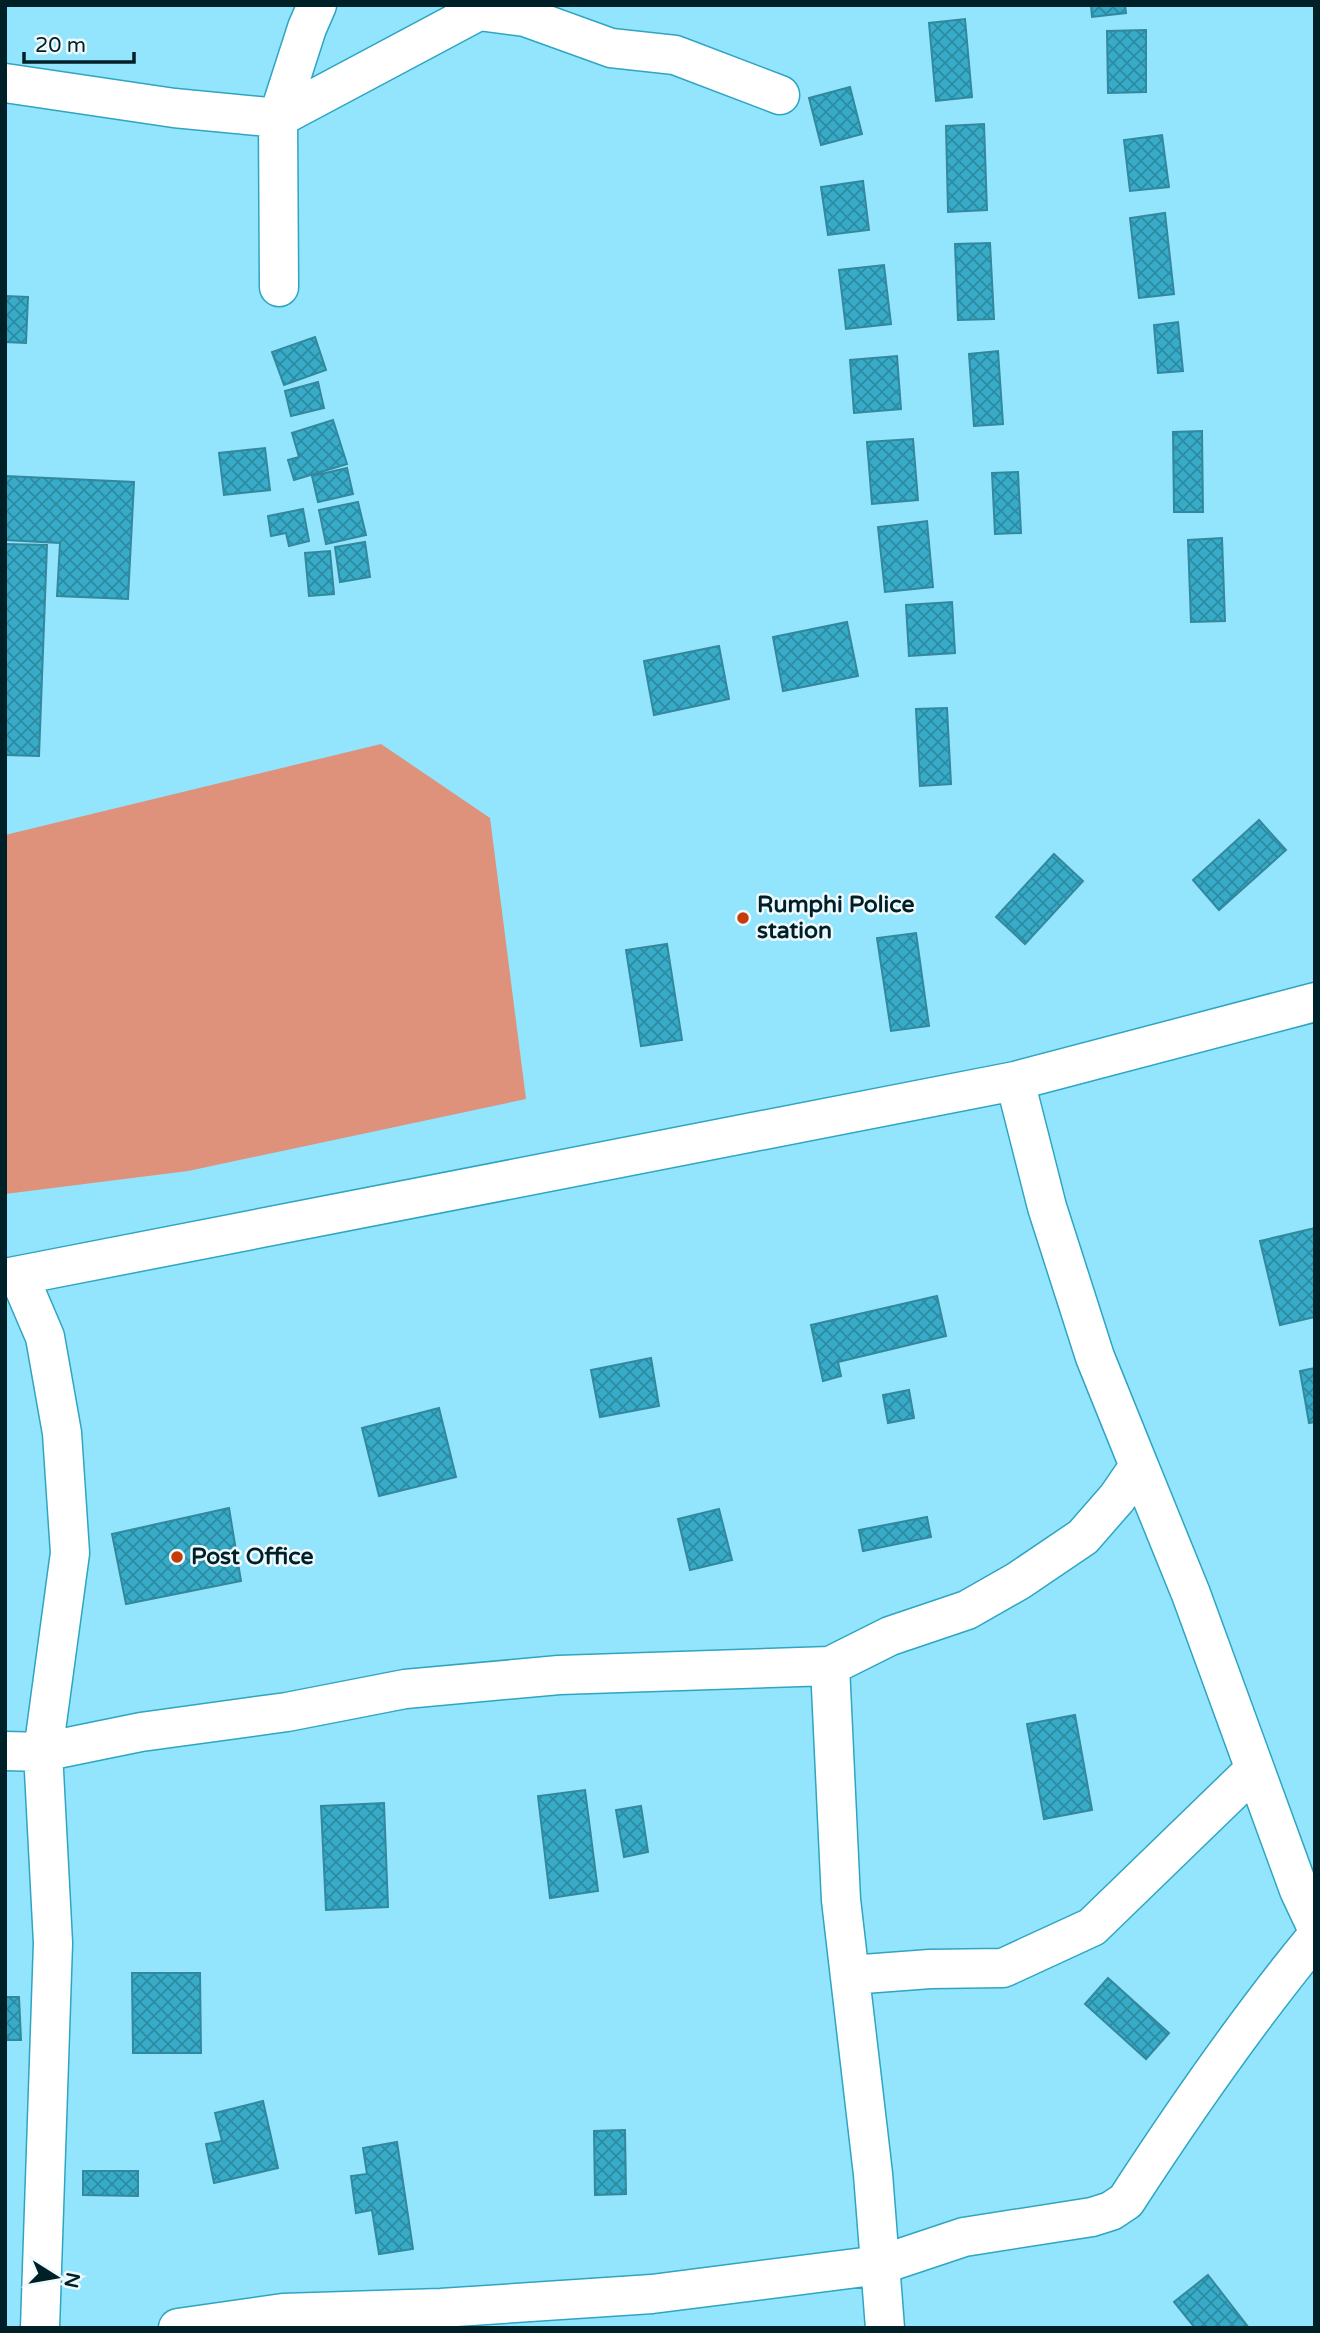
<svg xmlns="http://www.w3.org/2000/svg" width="1320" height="2333" font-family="'Varela Round',sans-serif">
<defs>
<pattern id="building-cross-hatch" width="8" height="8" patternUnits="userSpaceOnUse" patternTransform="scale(1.75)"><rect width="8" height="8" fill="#37abc7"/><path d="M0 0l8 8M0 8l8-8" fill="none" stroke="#2c8ba2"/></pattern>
</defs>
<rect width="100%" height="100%" fill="#92e5fc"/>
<path fill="#de917b" d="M381 744 490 818 526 1099 188 1171 5 1194V835Z"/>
<path fill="url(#building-cross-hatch)" stroke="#33889e" stroke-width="2" d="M1091 5H1125L1126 13 1092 17Z
M965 19 972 97 936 101 929 23Z
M1146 30V92L1108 93 1107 31Z
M850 87 862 134 821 145 809 98Z
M984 124 987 210 948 212 946 126Z
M1162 135 1169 187 1130 191 1124 140Z
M863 181 869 230 828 235 821 187Z
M1165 213 1174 294 1139 298 1130 218Z
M990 243 994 319 958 320 955 244Z
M884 265 891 324 846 329 839 270Z
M5 296 28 297 26 343 5 342Z
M1178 322 1183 371 1158 373 1154 325Z
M315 337 326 370 284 385 272 352Z
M998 351 1003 424 974 426 969 354Z
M897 356 901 409 854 413 850 360Z
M318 382 324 408 291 416 285 391Z
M333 420 347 464 294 480 288 460 299 457 292 433Z
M1202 431 1203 512H1174L1173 432Z
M913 439 918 500 872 504 867 442Z
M265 448 270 490 224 495 219 453Z
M347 468 353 494 318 502 312 476Z
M1018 472 1021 533 995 534 992 473Z
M5 476 134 482 128 599 57 596 60 543 5 540Z
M358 502 366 535 326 544 319 510Z
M303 509 309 541 289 546 286 533 271 536 268 516Z
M927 521 933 587 885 592 878 527Z
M1222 538 1225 621 1191 622 1188 540Z
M365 542 370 577 340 582 335 547Z
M5 544 47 545 39 756 5 755Z
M330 551 334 594 309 596 305 553Z
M952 602 955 653 909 656 906 605Z
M847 622 858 676 783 691 773 637Z
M719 646 729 699 654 715 644 661Z
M947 708 951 784 920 786 916 709Z
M1259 820 1286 850 1219 910 1193 880Z
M1054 854 1083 881 1025 944 996 917Z
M916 933 929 1026 891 1031 877 938Z
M667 944 682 1040 641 1046 626 950Z
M1315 1228V1317L1280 1325 1260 1241Z
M937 1296 946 1336 838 1362 841 1376 823 1381 811 1325Z
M651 1358 659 1406 600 1417 591 1370Z
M1315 1368V1422L1309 1423 1300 1371Z
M909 1390 914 1418 888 1423 883 1395Z
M439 1408 456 1477 379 1496 362 1428Z
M229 1508 241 1581 126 1604 112 1534Z
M719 1509 732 1560 690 1570 678 1519Z
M927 1517 931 1537 863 1551 859 1530Z
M1075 1715 1092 1810 1044 1819 1027 1724Z
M585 1790 598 1891 550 1898 538 1796Z
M384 1803 388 1907 326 1910 321 1806Z
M641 1806 648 1852 624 1857 616 1810Z
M132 1973H200L201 2053H133Z
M1108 1978 1169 2033 1146 2059 1085 2004Z
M5 1997H19L21 2040H5Z
M263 2101 278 2168 214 2183 206 2144 222 2141 215 2113Z
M625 2130 626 2194 595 2195 594 2131Z
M397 2142 413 2249 379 2254 372 2210 356 2213 351 2176 367 2174 363 2148Z
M83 2171H138V2196L83 2195Z
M1208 2275 1249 2328H1195L1174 2302Z"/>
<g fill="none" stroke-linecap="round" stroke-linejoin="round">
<defs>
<path id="minor" d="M464 9 525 17 611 48 675 55 780 95
M5 83 174 108 278 118 490 5
M279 287 278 118 307 28 317 5
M19 1276 45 1337 62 1433 70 1553 43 1752 53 1943 40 2328
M5 1278 1015 1081 1315 1002
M1139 1466 1191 1594 1299 1890 1315 1924
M830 1666 841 1900 873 2174 885 2328
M5 1751 43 1752 141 1732 287 1712 405 1689 559 1675 830 1666 890 1636 967 1610 1018 1581 1083 1537 1117 1498 1139 1466 1095 1357 1047 1207 1015 1081
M850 1975 930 1969 1003 1968 1092 1927 1254 1770
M178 2328 283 2313 441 2308 652 2294 880 2265 964 2237 1092 2217 1111 2211 1126 2201C1185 2110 1246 2022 1315 1938"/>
</defs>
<use href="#minor" stroke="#2fa5c1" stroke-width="41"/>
<use href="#minor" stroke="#fff" stroke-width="38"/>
</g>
<g fill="#c43d08" stroke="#f0f9fc" stroke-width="2.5">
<circle cx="743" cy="918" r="7"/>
<circle cx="177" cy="1557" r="7"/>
</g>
<g text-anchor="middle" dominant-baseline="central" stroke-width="5" stroke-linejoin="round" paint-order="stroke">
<g font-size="23" font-weight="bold" fill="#002028" stroke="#f0f9fc" text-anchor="start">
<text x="757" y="905">Rumphi Police<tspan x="757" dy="26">station</tspan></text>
<text x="191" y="1557">Post Office</text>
</g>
</g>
<rect width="1320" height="2333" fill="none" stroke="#002028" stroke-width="14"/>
<g transform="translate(56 2277) rotate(101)" stroke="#f0f9fc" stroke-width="5" paint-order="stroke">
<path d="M0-5L12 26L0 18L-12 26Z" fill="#002028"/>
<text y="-10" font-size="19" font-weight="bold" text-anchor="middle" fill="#002028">N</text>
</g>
<path d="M24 52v10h110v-10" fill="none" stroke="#002028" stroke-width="3.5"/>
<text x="35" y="52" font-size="21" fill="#002028" stroke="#f0f9fc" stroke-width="5" paint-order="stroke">20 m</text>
</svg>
